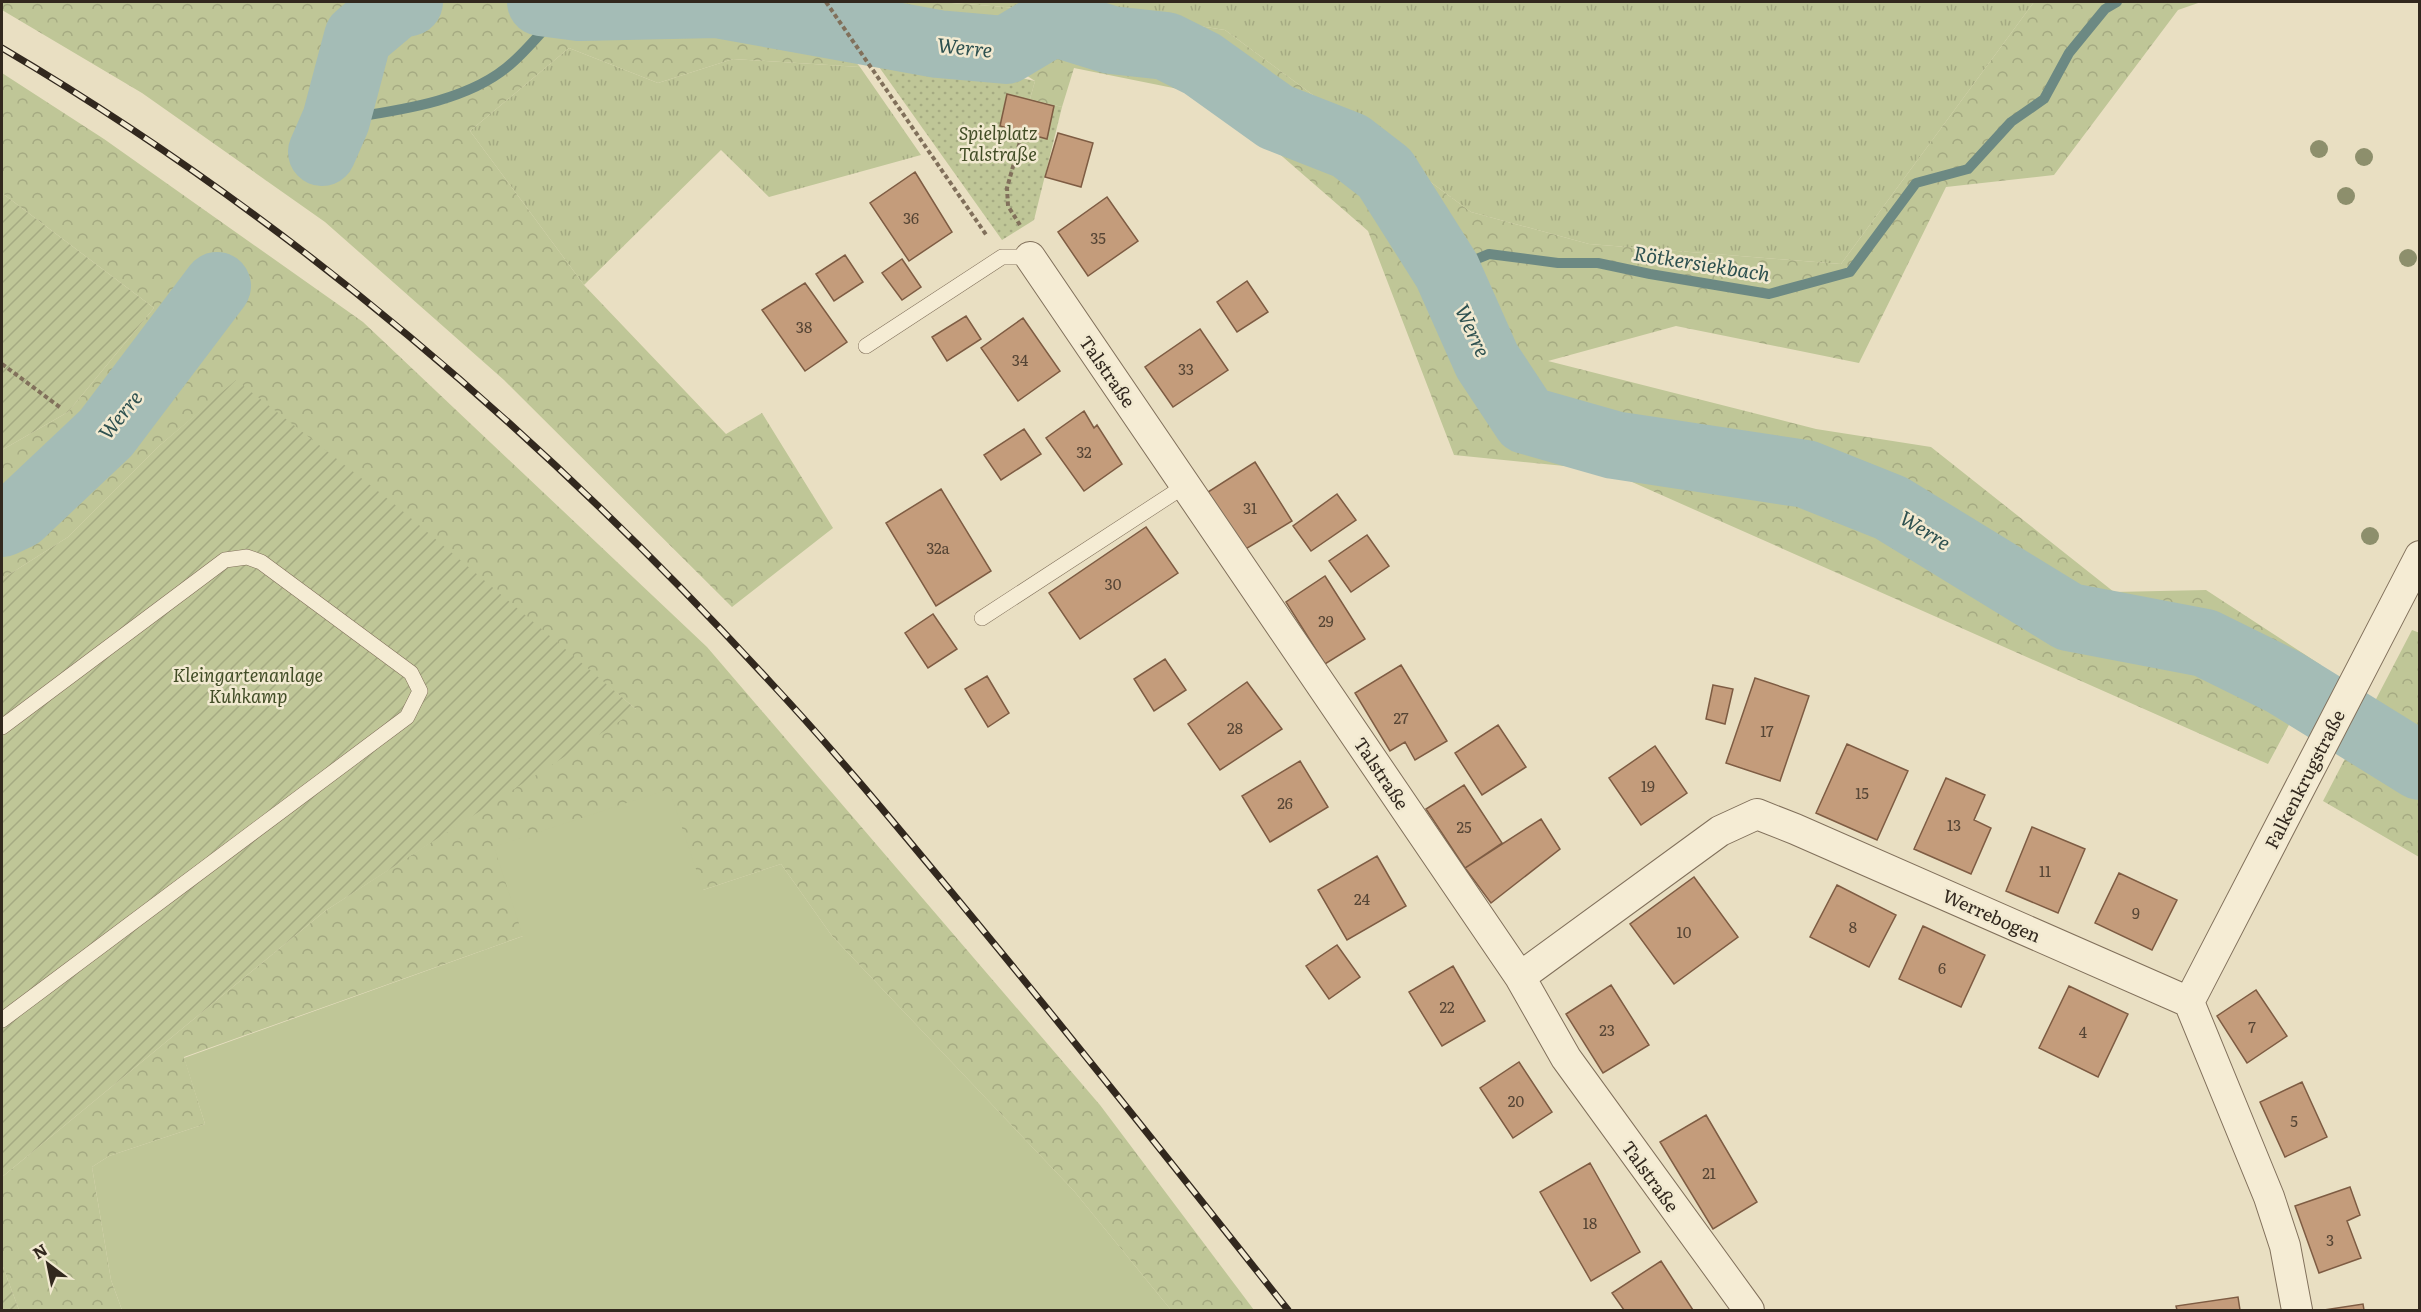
<svg xmlns="http://www.w3.org/2000/svg" width="2421" height="1312" font-family="Literata,serif">
<defs>
<pattern id="grass-tufts" width="24" height="20" patternUnits="userSpaceOnUse" patternTransform="scale(1.5)"><rect width="24" height="20" fill="#bfc697"/><path d="M3 7l-1-3M5 7V3M7 7l1-3M15 17l-1-3M17 17v-4M19 17l1-3" fill="none" stroke="#a5aa82"/></pattern>
<pattern id="forest-crowns" width="20" height="18" patternUnits="userSpaceOnUse" patternTransform="scale(1.5)"><rect width="20" height="18" fill="#bfc697"/><path d="M2 6a3 3 0 1 1 6 0M12 15a3 3 0 1 1 6 0" fill="none" stroke="#a5aa82"/></pattern>
<pattern id="park-dots" width="8" height="8" patternUnits="userSpaceOnUse" patternTransform="scale(1.5)"><rect width="8" height="8" fill="#bfc697"/><path d="M2 2h.1M6 6h.1" fill="none" stroke="#a5aa82" stroke-width="1.8" stroke-linecap="round"/></pattern>
<pattern id="garden-furrows" width="10" height="10" patternUnits="userSpaceOnUse" patternTransform="scale(1.5)"><rect width="10" height="10" fill="#bfc697"/><path d="M-1 1l2-2M0 10L10 0M9 11l2-2" fill="none" stroke="#a5aa82"/></pattern>
</defs>
<rect width="100%" height="100%" fill="#e9dfc2"/>
<path fill="url(#grass-tufts)" d="M938 2H2034L1841 264 1589 244 1471 212 1225 30 1147 18Z
M569 48 658 83 733 59 860 67 921 155 769 197 721 150 584 285 470 131Z"/>
<path fill="url(#forest-crowns)" d="M2 2H802L860 67 733 59 658 83 569 48 470 131 584 285 726 434 762 413 833 528 732 607 504 380 325 222 142 93 2 10Z
M860 2H938L1147 18 1225 30 1471 212 1589 244 1841 264 2034 2H2201L2178 10 2054 175 1946 187 1859 363 1676 326 1548 361 1816 429 1931 447 2114 592 2206 590 2321 665 2268 764 1605 470 1454 455 1368 231 1213 96 1074 68 1062 107 1030 99 1035 81 969 38 870 13Z
M2 73 104 139 363 322 707 647 1100 1105 1254 1310H1171L1074 1191 832 936 781 864 703 890 523 936 184 1057 205 1124 109 1156 92 1167 111 1280 122 1310H19L2 1264V1177L325 911 636 709 236 381 159 446 68 537 2 579V450L68 412 154 308 2 193Z
M2412 630 2420 633 2419 857 2323 801Z"/>
<path fill="url(#park-dots)" d="M862 43 1035 81 1030 99 1062 107 1034 220 1002 240Z"/>
<path fill="url(#garden-furrows)" d="M2 193 154 308 68 412 2 450Z
M236 380 393 503 637 710 325 911 2 1177V579L68 537 159 446Z
M2 1264 19 1310H2Z"/>
<path fill="#bfc697" d="M669 789 703 890 781 864 832 936 1074 1191 1171 1310H122L111 1280 92 1167 109 1156 205 1124 184 1058 523 936 494 847Z"/>
<g fill="none" stroke-linecap="round" stroke-linejoin="round">
<path stroke="#6c8983" stroke-width="10" d="M336 120C393 111 469 103 513 62 532 45 548 24 566 5
M1447 271 1489 254 1558 263H1598L1650 274 1769 294 1850 272 1916 183 1968 169 2011 122 2044 99 2069 53 2105 9 2117 2"/>
<path stroke="#a4bcb6" stroke-width="68" d="M541 2 579 7 717 4 938 44 1006 50 1053 22 1111 40 1166 46 1202 64 1276 117 1350 146 1385 173 1447 271 1487 361 1526 420 1614 445 1806 474 1891 508 2069 617 2205 643 2284 682 2420 766
M322 152 336 120 358 37 396 5 409 2
M2 523 19 515 106 433 217 286"/>
</g>
<path fill="#c49c7b" stroke="#7e5c43" stroke-width="1.5" d="M1007 94 1054 106 1047 139 1000 126Z
M1058 133 1093 143 1081 187 1045 177Z
M915 172 952 232 909 261 870 203Z
M1107 197 1138 241 1088 276 1058 232Z
M845 255 863 282 834 301 816 274Z
M902 259 921 287 902 300 882 273Z
M1247 281 1268 312 1237 332 1217 302Z
M805 283 847 342 805 371 762 310Z
M966 316 981 339 947 361 932 337Z
M1023 318 1060 371 1018 401 981 348Z
M1200 329 1228 370 1173 407 1145 367Z
M1084 411 1094 428 1097 425 1122 464 1084 491 1046 438Z
M1024 429 1041 454 1001 480 984 455Z
M1255 462 1292 521 1244 550 1208 492Z
M941 489 991 571 936 606 886 523Z
M1337 494 1356 520 1311 551 1293 526Z
M1146 527 1178 573 1080 639 1049 593Z
M1367 535 1389 566 1351 592 1329 561Z
M1325 576 1365 639 1325 664 1286 602Z
M933 614 957 649 928 668 905 633Z
M1165 659 1186 690 1154 711 1134 679Z
M1401 665 1447 741 1415 760 1405 742 1390 751 1355 693Z
M987 676 1009 713 988 727 965 689Z
M1755 678 1809 696 1780 781 1726 763Z
M1247 682 1282 729 1220 770 1188 724Z
M1713 685 1733 689 1725 724 1706 719Z
M1498 725 1526 767 1482 795 1455 753Z
M1847 744 1908 771 1877 840 1816 813Z
M1655 746 1687 793 1641 825 1609 778Z
M1300 761 1328 807 1270 842 1242 796Z
M1946 778 1985 795 1974 820 1991 828 1971 874 1914 849Z
M1464 785 1502 843 1465 868 1426 809Z
M1541 819 1560 849 1491 903 1465 868Z
M2032 827 2085 849 2058 913 2006 891Z
M1377 856 1406 906 1347 940 1318 890Z
M2119 873 2177 900 2152 950 2095 923Z
M1694 877 1738 937 1674 984 1630 924Z
M1837 885 1896 915 1869 967 1810 937Z
M1923 926 1985 955 1961 1007 1899 979Z
M1337 945 1360 977 1329 999 1306 966Z
M1453 966 1485 1021 1442 1046 1409 992Z
M1611 985 1649 1045 1603 1073 1566 1014Z
M2069 986 2128 1014 2098 1077 2039 1048Z
M2256 990 2287 1036 2247 1063 2217 1016Z
M1519 1062 1552 1112 1513 1138 1480 1088Z
M2302 1082 2327 1137 2285 1157 2260 1102Z
M1706 1115 1757 1202 1713 1229 1660 1142Z
M1590 1163 1640 1252 1591 1281 1540 1192Z
M2350 1187 2360 1215 2347 1221 2361 1258 2319 1273 2295 1206Z
M1661 1261 1693 1310H1624L1612 1293Z
M2238 1297 2240 1310H2177L2176 1306Z
M2363 1304 2364 1310H2324Z"/>
<g fill="none" stroke-linecap="round" stroke-linejoin="round">
<defs>
<path id="service" d="M866 346 1002 257H1030
M982 618 1186 485
M2 727 225 560 247 557 261 562 411 673 420 691 407 717 2 1020"/>
<path id="minor" d="M1030 257 1520 977 1566 1058 1749 1310
M1520 977 1720 831 1757 814 1795 829 2189 1002 2269 1197 2285 1246 2297 1310
M2189 1002 2420 556"/>
</defs>
<use href="#service" stroke="#81705b" stroke-width="16"/>
<use href="#minor" stroke="#81705b" stroke-width="32"/>
<path stroke="#81705b" stroke-width="4" stroke-dasharray="4.5 3" stroke-linecap="butt" d="M826 2 987 236
M1020 225 1008 206 1007 188 1021 138
M2 364 61 408"/>
<use href="#service" stroke="#f5ecd4" stroke-width="15"/>
<use href="#minor" stroke="#f5ecd4" stroke-width="30"/>
<defs>
<path id="rail" d="M2 48C291 218 545 437 772 684 830 746 885 812 939 877 1058 1020 1173 1165 1288 1310"/>
</defs>
<use href="#rail" stroke="#32281e" stroke-width="7"/>
<use href="#rail" stroke="#f1e9d0" stroke-width="4.5" stroke-dasharray="14" stroke-linecap="butt"/>
</g>
<g fill="#8d8f6c">
<circle cx="2319" cy="149" r="9"/>
<circle cx="2364" cy="157" r="9"/>
<circle cx="2346" cy="196" r="9"/>
<circle cx="2408" cy="258" r="9"/>
<circle cx="2370" cy="536" r="9"/>
</g>
<g text-anchor="middle" dominant-baseline="central" stroke-width="5" stroke-linejoin="round" paint-order="stroke">
<g font-size="15" fill="#564535">
<text x="911" y="217">36</text>
<text x="1098" y="237">35</text>
<text x="804" y="326">38</text>
<text x="1020" y="359">34</text>
<text x="1186" y="368">33</text>
<text x="1084" y="451">32</text>
<text x="1250" y="507">31</text>
<text x="938" y="547">32a</text>
<text x="1113" y="583">30</text>
<text x="1326" y="620">29</text>
<text x="1401" y="717">27</text>
<text x="1235" y="727">28</text>
<text x="1767" y="730">17</text>
<text x="1648" y="785">19</text>
<text x="1862" y="792">15</text>
<text x="1285" y="802">26</text>
<text x="1954" y="824">13</text>
<text x="1464" y="826">25</text>
<text x="2045" y="870">11</text>
<text x="1362" y="898">24</text>
<text x="2136" y="912">9</text>
<text x="1853" y="926">8</text>
<text x="1684" y="931">10</text>
<text x="1942" y="967">6</text>
<text x="1447" y="1006">22</text>
<text x="2252" y="1026">7</text>
<text x="1607" y="1029">23</text>
<text x="2083" y="1031">4</text>
<text x="1516" y="1100">20</text>
<text x="2294" y="1120">5</text>
<text x="1709" y="1172">21</text>
<text x="1590" y="1222">18</text>
<text x="2330" y="1239">3</text>
</g>
<g font-size="18" font-style="italic" fill="#424d26" stroke="#f1e9d0">
<text x="998" y="132">Spielplatz<tspan x="998" dy="21">Talstraße</tspan></text>
<text x="248" y="674">Kleingartenanlage<tspan x="248" dy="21">Kuhkamp</tspan></text>
</g>
<g font-size="18" fill="#32281e" stroke="#f1e9d0">
<text transform="translate(1108 371) rotate(55)">Talstraße</text>
<text transform="translate(1382 773) rotate(56)">Talstraße</text>
<text transform="translate(2304 779) rotate(-63)">Falkenkrugstraße</text>
<text transform="translate(1992 915) rotate(24)">Werrebogen</text>
<text transform="translate(1651 1176) rotate(54)">Talstraße</text>
</g>
<g font-size="20" font-style="italic" fill="#2e5150" stroke="#f1e9d0">
<text transform="translate(965 46) rotate(6)">Werre</text>
<text transform="translate(1702 262) rotate(9)">Rötkersiekbach</text>
<text transform="translate(1474 330) rotate(65)">Werre</text>
<text transform="translate(119 414) rotate(-51)">Werre</text>
<text transform="translate(1926 529) rotate(32)">Werre</text>
</g>
</g>
<rect width="2421" height="1312" fill="none" stroke="#32281e" stroke-width="6"/>
<g transform="translate(48 1264) rotate(328)" stroke="#f1e9d0" stroke-width="4.5" paint-order="stroke">
<path d="M0-4.5L10 22L0 15L-10 22Z" fill="#32281e"/>
<text y="-9" font-size="16" font-weight="bold" text-anchor="middle" fill="#32281e">N</text>
</g>
</svg>
